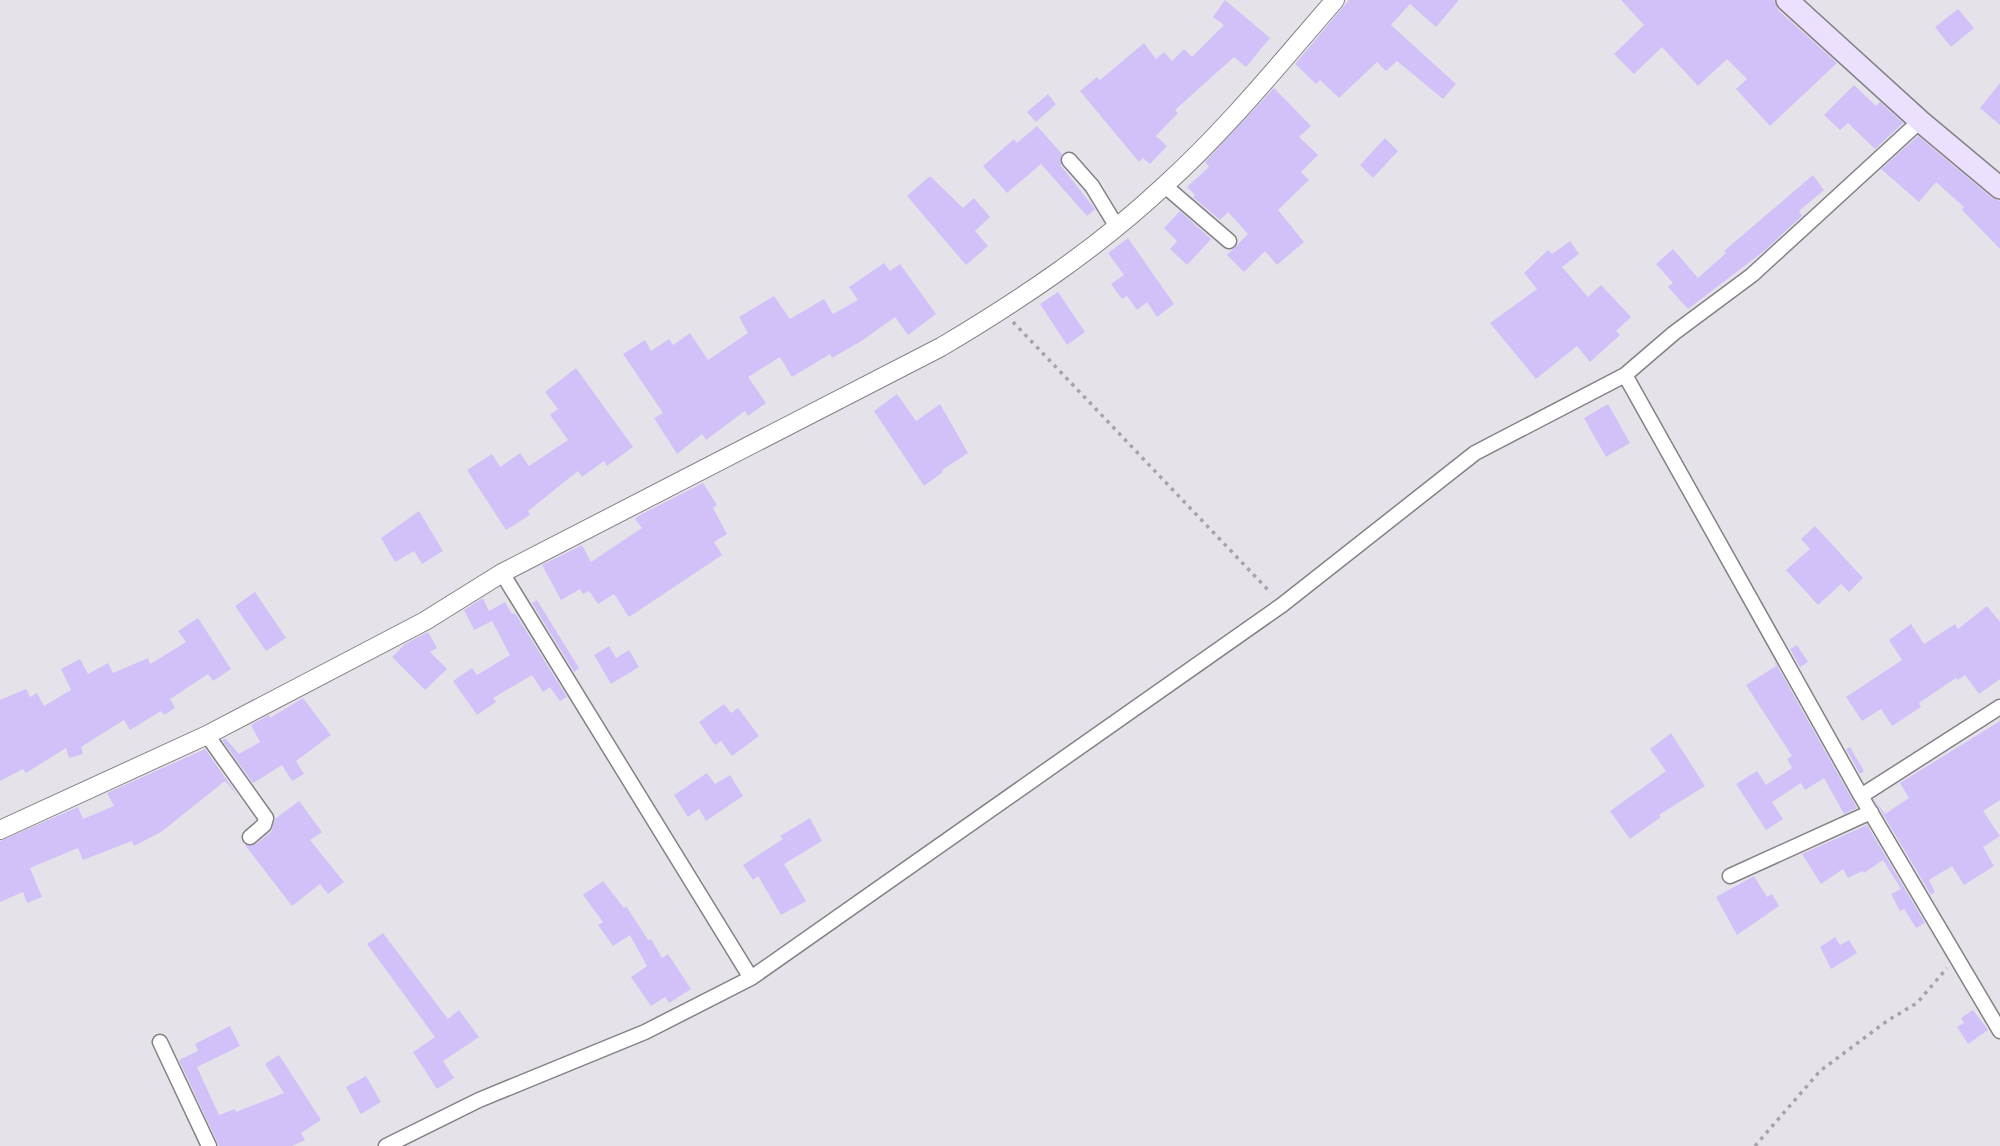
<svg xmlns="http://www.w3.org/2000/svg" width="2000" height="1146" font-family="'IBM Plex Serif',serif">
<rect width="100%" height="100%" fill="#e5e3e9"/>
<path fill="#d2c1f9" d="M1225 0 1270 38 1246 67 1234 57 1175 110 1178 113 1156 136 1167 146 1150 164 1143 158 1139 162 1080 91 1097 77 1100 80 1144 43 1156 59 1164 52 1172 61 1184 49 1192 57 1224 25 1213 17Z
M1349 0H1459L1436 27 1410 4 1391 25 1456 84 1443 99 1397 61 1386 71 1377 62 1339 98 1320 80 1316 84 1295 64Z
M1621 0H1774L1778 10 1837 63 1770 126 1736 89 1747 79 1727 59 1698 86 1662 47 1634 74 1614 54 1644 25Z
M1958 9 1974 28 1951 47 1935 27Z
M2000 83V125L1980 108Z
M1854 85 1876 106 1880 102 1903 123 1875 149 1848 123 1840 130 1824 115Z
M1274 88 1311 126 1299 137 1318 155 1301 172 1309 180 1278 210 1304 242 1277 265 1265 251 1244 272 1227 255 1248 234 1228 212 1220 220 1193 197 1195 195 1187 187 1209 167 1205 162Z
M1048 94 1056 104 1036 122 1027 112Z
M1037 126 1062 154 1061 166 1095 209 1087 216 1041 164 1007 193 983 166 1014 139 1017 143Z
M1918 136 1992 198 2000 201V249L1962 210 1964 207 1936 182 1919 202 1881 169Z
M1385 138 1398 151 1373 178 1360 165Z
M1813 175 1824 190 1799 211 1802 216 1764 251 1688 309 1668 287 1673 283 1656 264 1673 249 1698 278 1726 253 1724 251Z
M930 176 963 208 974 198 990 217 975 231 988 246 966 265 907 196Z
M1180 211 1211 239 1187 265 1170 249 1177 241 1164 228Z
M1128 238 1174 304 1157 317 1147 302 1137 310 1127 296 1122 299 1111 284 1124 275 1108 253Z
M1570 241 1579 254 1562 267 1588 297 1601 285 1631 317 1616 331 1620 335 1590 362 1577 346 1536 379 1490 323 1537 289 1524 273 1548 250 1552 254Z
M884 263 890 271 900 264 936 314 908 335 895 317 863 340 832 358 830 354 792 377 780 357 748 377 766 403 748 416 745 411 706 440 702 434 677 454 654 418 663 413 623 354 645 340 651 351 669 339 673 345 690 333 708 360 748 333 739 317 774 296 790 319 824 299 833 314 858 300 849 287Z
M1058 292 1085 332 1067 345 1040 304Z
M576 368 633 447 607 466 604 461 582 477 578 471 528 511 530 515 506 530 467 470 492 454 500 467 520 453 529 466 568 440 550 415 558 409 545 392Z
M897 394 916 421 940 404 968 453 942 470 943 472 924 486 874 411Z
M1608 404 1630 443 1606 457 1584 418Z
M703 483 717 505 713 508 727 534 714 542 722 555 629 617 614 594 598 604 589 591 583 594 580 589 561 600 542 565 582 545 591 562 642 528 635 519 640 515Z
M419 511 443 551 422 564 414 551 395 562 381 538Z
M1815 526 1863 578 1849 592 1841 584 1818 605 1786 570 1810 549 1801 539Z
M255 592 286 638 266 651 235 606Z
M483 598 489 611 505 602 512 614 515 613 567 697 560 701 550 687 543 692 532 675 493 698 496 702 477 715 453 681 472 668 477 675 510 655 492 621 474 630 464 610Z
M537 600 579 668 574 672 532 603Z
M1987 606 2000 622V679L1979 694 1965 675 1958 680 1956 678 1919 703 1921 707 1892 726 1881 709 1862 721 1846 697 1902 660 1889 640 1911 624 1924 644 1955 624 1958 629Z
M198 618 231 669 213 681 208 674 170 699 175 708 164 715 161 711 130 730 124 720 81 747 83 754 69 758 66 748 26 773 23 769 0 781V700L26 689 30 697 37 693 44 706 71 690 61 669 80 659 88 674 108 663 113 673 148 658 150 664 186 642 178 631Z
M428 632 437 648 430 652 447 669 425 690 392 657 405 644Z
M1797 645 1808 662 1800 667 1811 687 1790 649Z
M609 646 616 658 629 650 639 667 611 684 594 655Z
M1774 660 1857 808 1844 814 1824 778 1805 790 1801 783 1772 802 1783 819 1766 830 1736 784 1757 771 1766 785 1792 768 1787 759 1792 756 1746 685 1776 666Z
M303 698 331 735 296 761 304 774 292 781 282 765 253 783 222 740 225 738 239 754 260 742 251 725 269 715 270 718Z
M724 704 731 713 738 708 759 736 732 756 721 741 715 745 699 722Z
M2000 721V800L1983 811 2000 836 1983 847 1994 866 1964 885 1952 866 1929 880 1935 892 1931 895 1874 799 1885 814 1909 798 1900 783Z
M1671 733 1705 786 1659 815 1661 817 1630 839 1610 811 1666 771 1650 749Z
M1850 747 1864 771 1860 774 1846 749Z
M205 749 238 796 225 781 161 832 134 846 132 841 83 860 78 848 30 868 42 897 27 903 23 892 0 902V841L78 807 83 819 114 806 107 793Z
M707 773 715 784 730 775 743 796 706 821 699 809 688 817 674 795Z
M299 801 322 832 310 840 344 882 328 894 320 884 292 906 245 845 256 844 271 832 275 819Z
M810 818 822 841 784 864 806 901 781 915 758 876 753 880 743 865 783 839 780 836Z
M1867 825 1925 923 1916 928 1904 909 1900 911 1891 894 1901 889 1883 860 1864 873 1862 871 1848 878 1843 869 1821 884 1802 854Z
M1754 876 1767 897 1772 894 1779 906 1737 935 1716 897Z
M603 881 624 908 626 906 648 940 651 939 662 958 668 954 691 989 669 1003 665 997 651 1006 631 977 647 966 630 935 613 946 598 925 603 922 583 895Z
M383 933 448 1019 459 1010 479 1037 443 1061 454 1078 437 1089 413 1052 435 1037 367 944Z
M1835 937 1840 945 1849 940 1857 953 1831 969 1820 947Z
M1973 1010 1988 1030 1968 1044 1957 1027 1964 1023 1961 1018Z
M230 1026 240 1046 197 1067 219 1115 235 1109 236 1112 284 1093 265 1064 279 1055 321 1120 301 1133 305 1140 292 1146H219L179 1060 198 1051 195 1044Z
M366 1076 381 1102 361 1114 346 1087Z"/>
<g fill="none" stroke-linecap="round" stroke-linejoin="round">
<defs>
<path id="minor" d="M1069 160 1092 186 1117 227
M1165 186 1229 241
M1625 375 1861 796 2000 1031
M502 573 751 978
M207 735 266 818 264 825 250 837
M1861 796 2000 707
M1730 876 1871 812
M160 1042 209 1146
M386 1146 479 1100 645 1032 751 978 1282 605 1475 453 1625 375 1674 333 1752 275 1920 121"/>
<path id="tertiary" d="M0 830 207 735 425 621 502 573 941 347C1020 300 1098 248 1165 185 1227 129 1280 63 1335 0"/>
<path id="secondary" d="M1787 0 1920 121 2000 188"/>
</defs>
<use href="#minor" stroke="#838186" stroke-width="17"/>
<use href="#tertiary" stroke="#838186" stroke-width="20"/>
<use href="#secondary" stroke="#838186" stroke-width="24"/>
<path stroke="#a5a3a8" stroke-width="3.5" stroke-dasharray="3.5 5" stroke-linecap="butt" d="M1013 322 1271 593
M1755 1146 1820 1071 1887 1021 1917 1003 1947 968"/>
<use href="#minor" stroke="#fff" stroke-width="14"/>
<use href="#tertiary" stroke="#fff" stroke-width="18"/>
<use href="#secondary" stroke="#ebe1fe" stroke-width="21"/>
</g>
</svg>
